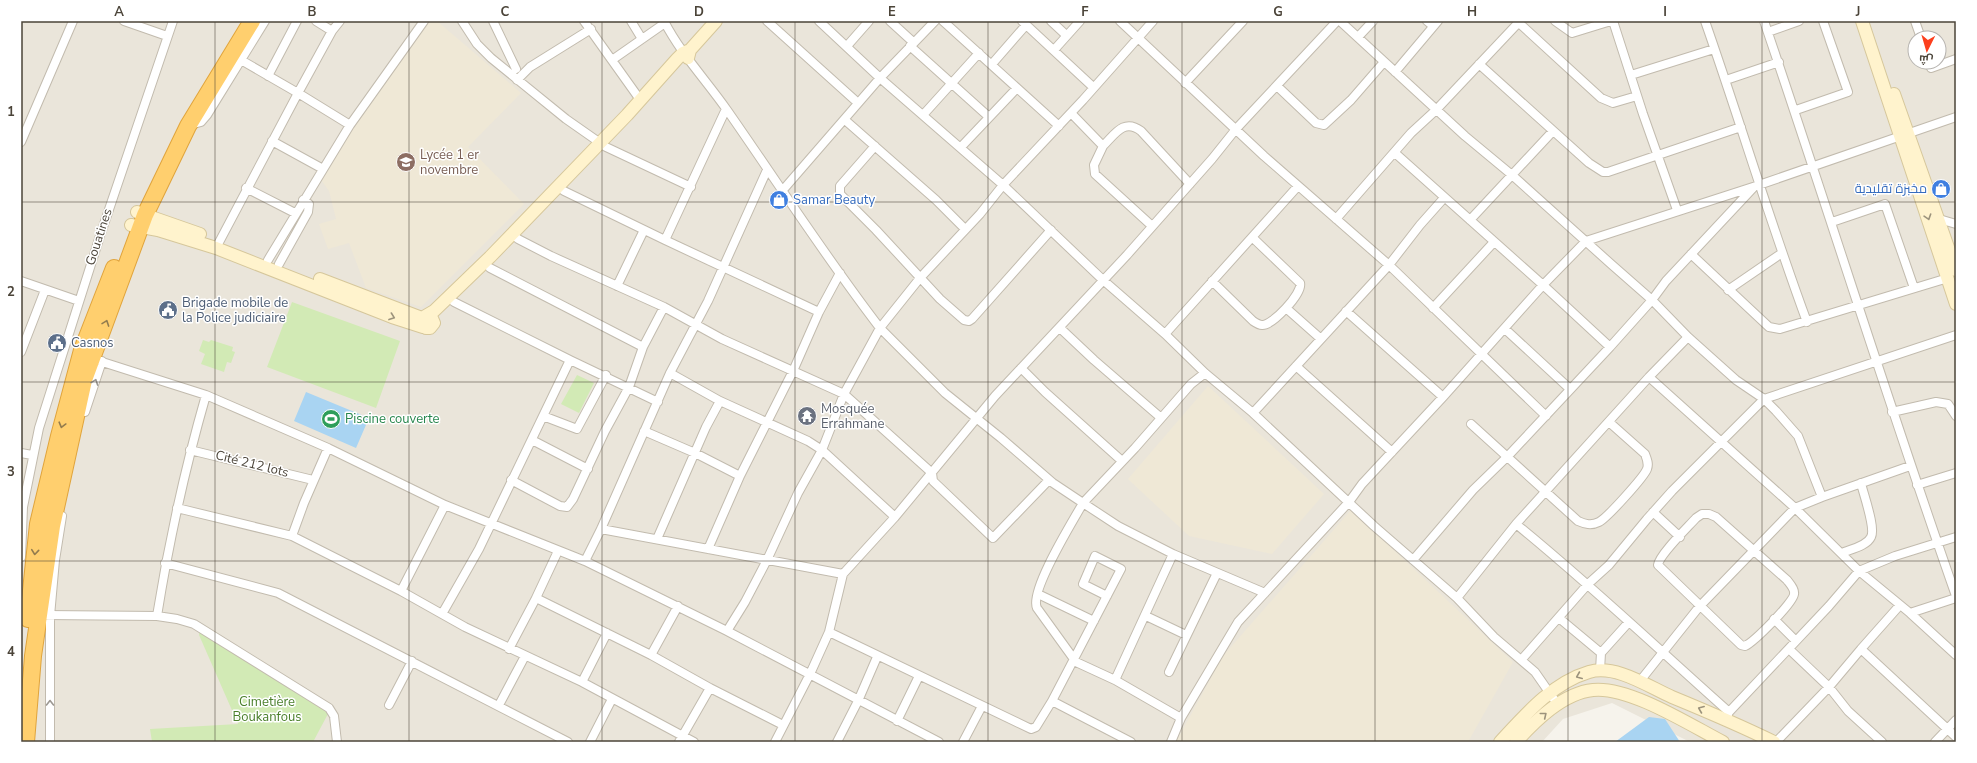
<svg xmlns="http://www.w3.org/2000/svg" width="1977" height="763" font-family="'Nunito Sans',Cairo,sans-serif">
<rect width="100%" height="100%" fill="#f6f3ec"/>
<path fill="#eae5da" fill-rule="evenodd" d="M21 21H1956V742H1690L1612 703 1563 719 1542 742H21ZM1915 38H1939V62H1915Z"/>
<path fill="#efe8d6" d="M427 21H437L521 93 468 147 524 204 421 307 366 288 349 243 328 249 319 224 336 219 329 191 319 177Z
M1208 386 1324 494 1272 554 1189 536 1128 479Z
M1351 510 1513 662 1468 742H1176L1223 656Z"/>
<path fill="#d2eab5" d="M292 302 400 341 376 408 267 367Z
M203 340 209 342 211 340 233 347 232 351 235 352 231 363 227 362 224 372 201 364 205 354 199 351Z
M577 375 594 383 579 413 561 404Z
M200 629 329 712 313 742H152L150 729 238 724 199 635Z"/>
<path fill="#a9d4f2" d="M306 392 369 418 356 448 294 421Z
M1649 717 1665 719 1680 742H1615Z"/>
<g fill="none" stroke-linecap="round" stroke-linejoin="round">
<defs>
<path id="street" d="M124 21 167 36
M316 21 332 31 340 21
M462 21 477 44 491 58 566 119 606 147 691 187
M493 21 516 69
M584 21 641 101
M631 21 642 39
M664 21C681 54 706 80 727 110 778 183 826 258 880 328L920 278 980 214 1003 185 1083 100 1153 21
M767 21 858 103
M819 21 880 78 1003 185 1103 280 1165 334 1205 373 1253 413 1374 526 1457 598 1494 637 1535 672 1558 705
M890 21 913 42
M943 21 1059 126
M1022 21 1093 87
M1051 21 1066 35
M1120 21 1264 156 1389 265 1546 416
M1340 21 1465 136 1512 175 1611 264 1652 300 1688 337 1736 380 1764 399 1776 411 1798 436 1822 497 1910 466
M1427 21 1433 26
M1555 21 1572 33 1611 21
M1613 21 1643 114 1677 210
M1705 21C1740 121 1770 222 1807 322
M1764 21C1829 212 1889 406 1956 596
M1915 21 1921 38
M1518 22 1601 98 1613 103 1637 96
M332 31 298 93 350 125
M1768 32 1799 21
M1358 37 1373 21
M847 46 869 21
M910 46 989 117
M1054 50 1080 21
M612 60 665 23
M1929 62 1931 68 1956 59
M992 64 1026 25
M1479 64 1589 163 1603 172H1608L1741 127
M1395 72 1438 21
M1631 75 1714 49
M268 76 297 21
M517 80 530 67 591 29
M1726 80 1779 62
M1185 83 1243 21
M1277 86 1316 123 1324 125 1351 100 1384 62
M1796 110 1848 92 1823 21
M1071 113 1103 146 1094 165 1095 174 1152 226
M923 115 979 53
M845 120 936 200 965 229
M190 125 201 122 207 115 265 21
M272 141 323 169
M21 142 73 21
M875 146 840 186V194L876 230 940 299 964 320 969 321 972 319 1051 230
M1103 146C1115 134 1124 118 1141 131L1190 184
M961 147 1017 88
M1395 153 1543 285 1610 347
M246 188 295 213
M564 191 665 240 726 109
M782 191 880 78 935 21
M1336 219 1411 133 1436 110 1520 21
M1939 219 1956 224
M1470 220 1553 131
M1832 222 1885 204 1914 288
M512 234 518 239 551 256 664 307 722 339 844 394 932 473 933 481 993 538 1049 480
M665 240 819 312
M216 248 298 93 241 60
M1691 254 1769 327 1780 329 1948 278
M268 260 350 125 424 21
M279 264 308 212 309 204 303 200
M490 268 643 347
M21 281 79 301
M1212 281 1253 321C1256 323 1259 325 1262 325 1272 326 1303 293 1300 283L1253 238
M617 286 644 230
M1728 290 1782 253
M454 302 570 360
M1286 308 1321 339
M1433 308 1494 242
M1346 311 1443 397
M1060 328 1094 360 1160 417
M1505 329 1570 389
M1165 334 1298 186
M21 352 45 290
M93 359 206 395 328 448 445 505 585 561 727 631 745 602 767 560 798 493 822 450 844 394 880 328 945 393 1001 438 1053 483 1083 503 1135 448 1191 384 1205 373
M1296 366 1392 452
M1021 368 1045 392 1122 461
M670 373 720 401 808 441 822 450 895 517
M1649 377 1688 337
M85 412 102 361
M1892 412 1936 402 1948 404 1956 416
M1253 413 1389 265 1420 225 1444 198
M543 416 577 429 606 375
M1471 424 1578 521C1585 524 1591 526 1599 522 1607 518 1644 477 1647 469 1649 464 1647 459 1645 454L1609 422
M644 431 695 453 740 476 708 549
M532 440 588 469
M190 450 313 480
M21 453 32 455
M740 476 793 371 819 312 840 273
M511 480 560 506 567 507 573 499 605 431 629 387 643 347 664 307
M1917 485 1956 473
M177 508 292 536 401 591 465 627 582 682 694 742
M1653 512 1680 537
M1702 514H1709L1716 517 1787 580C1790 584 1795 589 1794 594 1794 602 1754 642 1745 646L1741 645 1658 565C1659 555 1688 527 1696 518Z
M1516 524C1590 584 1658 649 1729 712
M601 529 843 574 895 517 995 396 1127 255 1212 159 1236 129 1337 21
M292 536 304 503 328 448
M657 539 706 427 720 401
M1842 553C1851 549 1867 546 1871 537 1876 528 1863 493 1861 483
M1173 554 1265 593
M21 557 23 507 39 428 100 236 173 21
M1413 560 1473 490 1508 456 1610 347 1652 300 1666 281 1753 188
M585 561 601 529 670 373 708 301 767 170
M165 563 278 593 568 742
M401 591 445 505
M1038 594 1094 621
M536 598 558 551
M1457 598 1516 524 1649 377 1795 508 1859 571 1910 613 1956 655
M1900 605 1861 649 1956 737
M1910 613 1956 598
M442 614 479 549 570 360 658 402
M45 615 157 616C169 541 185 468 206 395
M157 616 177 619 194 624 329 708 334 716 337 742
M1146 616 1186 635
M1559 618 1601 653
M1774 619 1796 641
M727 631 939 742
M829 632 1031 729 1036 727 1052 701 1121 569 1095 556 1083 584 1107 596
M509 649 536 598 651 655 710 688
M1789 649 1829 687 1848 711 1882 742
M651 655 678 606
M1522 659 1588 584 1609 565 1647 519 1672 491 1764 399 1956 335
M1600 670 1601 653 1628 623
M1169 672 1217 573
M1115 680 1173 554 1118 526 1083 503C1073 521 1029 591 1037 608L1076 662 1115 680 1181 718
M1640 681 1699 607 1795 508 1822 497
M582 682 607 633
M1052 701 1131 742
M389 705 412 661
M499 705 525 656
M1726 719 1729 712 1829 606 1859 571 1895 556 1956 537
M897 721 919 676
M50 742V616L55 560 62 516
M590 742 612 699
M679 742 710 688 783 725
M775 742 810 674 829 632 843 574
M837 742 858 701 877 657
M963 742 982 706
M1171 742 1181 718 1238 622 1349 502 1362 484 1443 397 1543 285 1586 241 1753 187 1956 117
M1776 742 1829 687 1861 649
M1935 742 1956 720"/>
<path id="secondary" d="M1862 21 1956 304
M688 58 690 50 716 21
M1894 94 1956 270
M137 212 200 234
M131 225 158 230 216 248 392 317 423 327
M320 279 422 318
M428 315 431 316 434 323 430 328H426L421 324 422 318 434 311 490 257 627 115 677 59 683 53 690 50
M1500 742C1525 715 1552 683 1589 672 1616 664 1649 687 1672 697 1706 711 1741 726 1774 742
M1516 742C1535 721 1563 693 1593 690 1629 686 1690 725 1723 742"/>
<path id="highway" d="M28 619 38 524 59 436 82 350 114 268
M26 742 33 656 52 526 84 380 145 215 188 126 252 21"/>
</defs>
<use href="#street" stroke="#c2bbae" stroke-width="10"/>
<use href="#secondary" stroke="#d6c79b" stroke-width="14"/>
<use href="#highway" stroke="#e0a43c" stroke-width="18"/>
<use href="#street" stroke="#fff" stroke-width="8"/>
<use href="#secondary" stroke="#fff3cd" stroke-width="12"/>
<use href="#highway" stroke="#ffcf6e" stroke-width="16"/>
</g>
<defs><path id="oneway-chevron" d="M-2-3.5L2.5 0L-2 3.5" fill="none" stroke-width="1.6" stroke-linecap="round" stroke-linejoin="round"/></defs>
<g stroke="#9c937c">
<use href="#oneway-chevron" transform="translate(1928 217) rotate(72)"/>
<use href="#oneway-chevron" transform="translate(392 317) rotate(20)"/>
<use href="#oneway-chevron" transform="translate(1579 676) rotate(157)"/>
<use href="#oneway-chevron" transform="translate(1701 709) rotate(-158)"/>
<use href="#oneway-chevron" transform="translate(1544 715) rotate(-39)"/>
</g>
<g stroke="#937c4e">
<use href="#oneway-chevron" transform="translate(106 323) rotate(-70)"/>
<use href="#oneway-chevron" transform="translate(62 425) rotate(105)"/>
<use href="#oneway-chevron" transform="translate(35 552) rotate(96)"/>
</g>
<g stroke="#9c9892">
<use href="#oneway-chevron" transform="translate(95 382) rotate(-70)"/>
<use href="#oneway-chevron" transform="translate(50 703) rotate(-90)"/>
</g>
<path fill="none" stroke="#4b4439" stroke-width="1" stroke-opacity="0.55" d="M215 21V742M409 21V742M602 21V742M795 21V742M988 21V742M1182 21V742M1375 21V742M1568 21V742M1762 21V742M21 202H1956M21 382H1956M21 561H1956"/>
<defs>
<symbol id="school-disc" viewBox="-11 -11 22 22"><circle r="9.5" fill="#8d6e63" stroke="#fff"/><path d="M0-5L7-2L0 1L-7-2ZM-4 1L0 2.5L4 1V4Q0 6-4 4Z" fill="#fff"/></symbol>
<symbol id="shop-disc" viewBox="-11 -11 22 22"><circle r="9.5" fill="#3f7fe0" stroke="#fff"/><path d="M-5-2.5h2.3a2.7 3.5 0 0 1 5.4 0H5L5.5 6h-11ZM-1.5-2.5h3a1.5 2.3 0 0 0-3 0Z" fill="#fff"/></symbol>
<symbol id="civic-disc" viewBox="-11 -11 22 22"><circle r="9.5" fill="#5c6f8a" stroke="#fff"/><path d="M-.6-6.5H3V-4.5H.6V-3L4-1V1h2V6H-6V1h2V-1L-.6-3ZM-1.2 2.5V6h2.4V2.5Z" fill="#fff"/></symbol>
<symbol id="temple-disc" viewBox="-11 -11 22 22"><circle r="9.5" fill="#6b7280" stroke="#fff"/><path d="M0-6L5-2H3V0L6.5 2.5H4V6H1.5V3h-3V6H-4V2.5H-6.5L-3 0V-2H-5Z" fill="#fff"/></symbol>
<symbol id="stadium-disc" viewBox="-11 -11 22 22"><circle r="9.5" fill="#2e9e5b" stroke="#fff"/><path d="M0-5a6.5 5 0 1 0 0 10a6.5 5 0 1 0 0-10ZM-3.5-1.8h7v3.6h-7Z" fill="#fff"/></symbol>
</defs>
<g fill-rule="evenodd">
<use href="#school-disc" x="395" y="151" width="22" height="22"/>
<use href="#shop-disc" x="1930" y="178" width="22" height="22"/>
<use href="#shop-disc" x="768" y="189" width="22" height="22"/>
<use href="#civic-disc" x="157" y="299" width="22" height="22"/>
<use href="#civic-disc" x="46" y="332" width="22" height="22"/>
<use href="#temple-disc" x="796" y="405" width="22" height="22"/>
<use href="#stadium-disc" x="320" y="408" width="22" height="22"/>
</g>
<g text-anchor="middle" dominant-baseline="central" stroke-width="3" stroke-linejoin="round" paint-order="stroke">
<g font-size="13" fill="#785e54" stroke="#fff" text-anchor="start">
<text x="420" y="155">Lycée 1 er<tspan x="420" dy="15">novembre</tspan></text>
</g>
<g font-size="13" fill="#366cbe" stroke="#fff" text-anchor="end">
<text x="1927" y="189">مخبزة تقليدية</text>
<text x="793" y="200" text-anchor="start">Samar Beauty</text>
</g>
<g font-size="13" fill="#4b4439" stroke="#fff">
<text transform="translate(99 237) rotate(-72)">Gouatines</text>
<text transform="translate(252 464) rotate(14)">Cité 212 lots</text>
</g>
<g font-size="13" fill="#4e5e75" stroke="#fff" text-anchor="start">
<text x="182" y="303">Brigade mobile de<tspan x="182" dy="15">la Police judiciaire</tspan></text>
<text x="71" y="343">Casnos</text>
</g>
<g font-size="13" fill="#5b616d" stroke="#fff" text-anchor="start">
<text x="821" y="409">Mosquée<tspan x="821" dy="15">Errahmane</tspan></text>
</g>
<g font-size="13" fill="#27864d" stroke="#fff" text-anchor="start">
<text x="345" y="419">Piscine couverte</text>
</g>
<g font-size="13" fill="#4a7f2a" stroke="#fff">
<text x="267" y="702">Cimetière<tspan x="267" dy="15">Boukanfous</tspan></text>
</g>
</g>
<rect width="1977" height="763" fill="none" stroke="#ffffff" stroke-width="44"/>
<g transform="translate(1927 50) rotate(185)"><circle r="19" fill="#ffffff" stroke="#b7b4b0"/>
<path d="M0-3L7 15L0 10L-7 15Z" fill="#fc3f1d"/>
<text y="-6" font-size="11" font-weight="bold" text-anchor="middle" fill="#4b4439">ش</text>
</g>
<rect x="22" y="22" width="1933" height="719" fill="none" stroke="#4b4439" stroke-width="1.5"/>
<g font-size="13" text-anchor="middle" font-weight="bold" fill="#4b4439">
<text x="119" y="16">A</text>
<text x="312" y="16">B</text>
<text x="505" y="16">C</text>
<text x="699" y="16">D</text>
<text x="892" y="16">E</text>
<text x="1085" y="16">F</text>
<text x="1278" y="16">G</text>
<text x="1472" y="16">H</text>
<text x="1665" y="16">I</text>
<text x="1858" y="16">J</text>
<text x="11" y="116">1</text>
<text x="11" y="296">2</text>
<text x="11" y="476">3</text>
<text x="11" y="656">4</text>
</g>
</svg>
